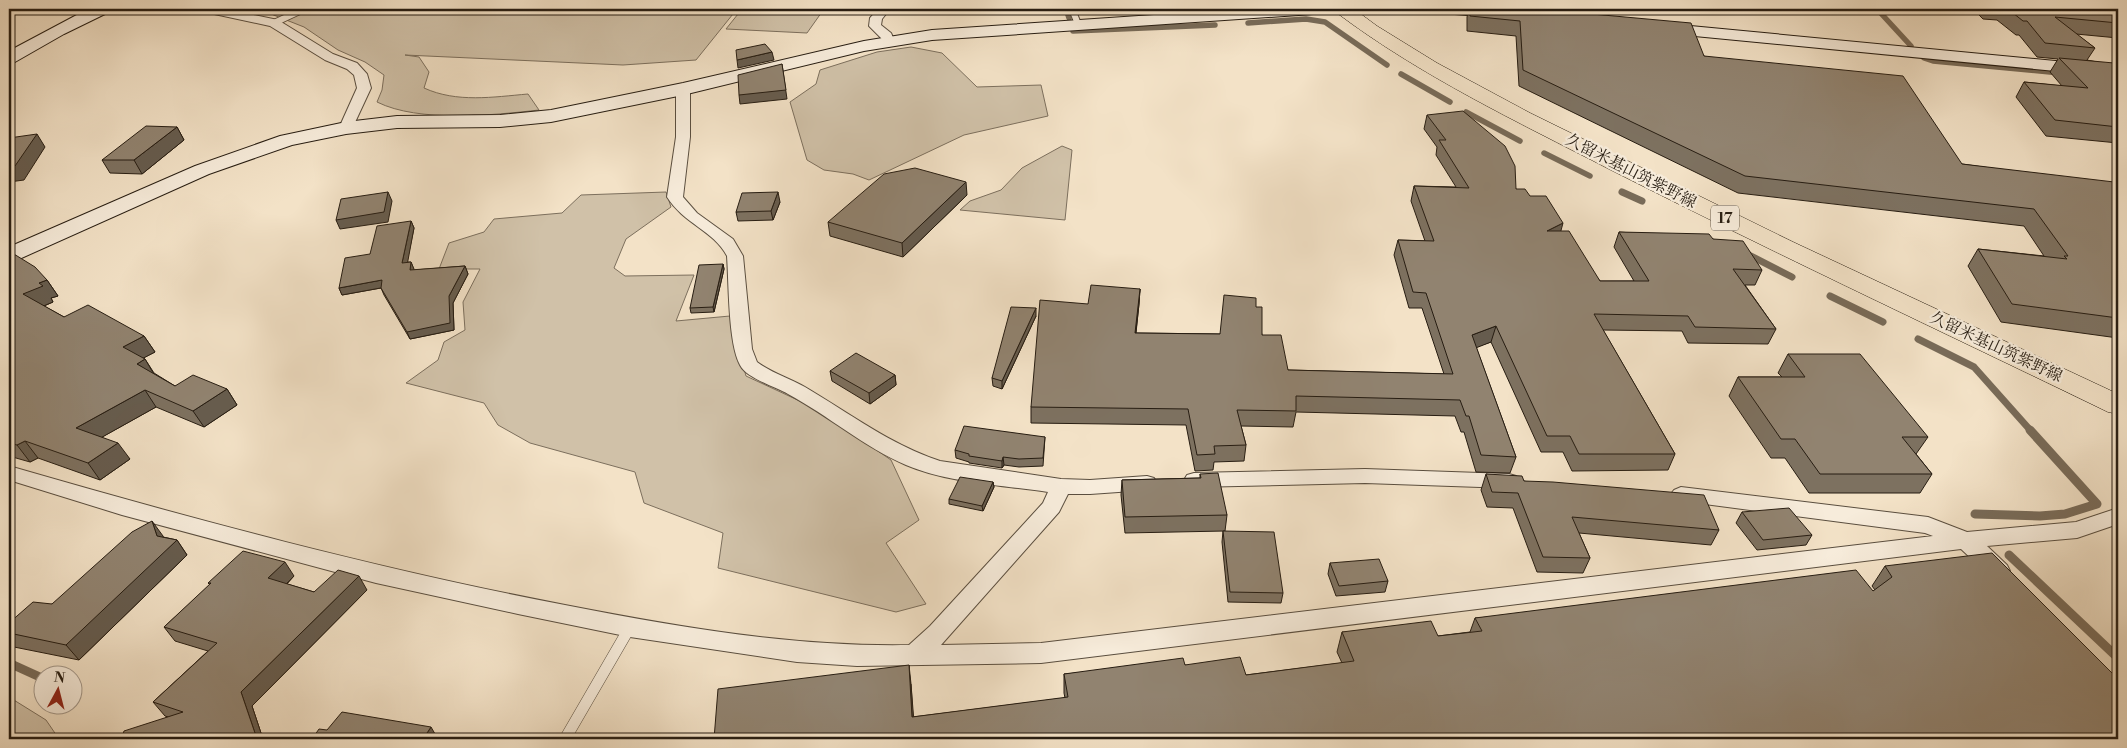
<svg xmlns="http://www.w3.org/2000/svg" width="2127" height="748" font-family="'Libre Bodoni','Noto Serif JP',serif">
<rect width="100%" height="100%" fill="#f3e2c7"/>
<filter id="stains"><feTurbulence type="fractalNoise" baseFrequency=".004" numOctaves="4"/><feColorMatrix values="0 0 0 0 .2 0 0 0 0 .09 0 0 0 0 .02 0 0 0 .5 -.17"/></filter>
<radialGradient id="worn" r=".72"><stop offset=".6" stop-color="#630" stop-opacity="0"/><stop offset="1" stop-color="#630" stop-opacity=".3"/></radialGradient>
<path fill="#d0c1a8" stroke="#7c6f5d" d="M250 9H737L696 60 623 65 405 55 419 57 429 72 424 88C457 103 493 97 528 94L539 110C494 115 419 123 377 102L382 90 384 75 365 62 338 50 304 27 266 12Z
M742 9H824L807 33 726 29Z
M911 47 942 53 977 87 1041 85 1048 116 964 135 869 180 853 174 824 170 807 160 790 102 816 84 820 70 877 52Z
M1062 146 1072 150 1065 220 960 210 970 201 1001 190 1022 168Z
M666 192 671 207 626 239 614 268 625 276 694 275 676 321 730 316 746 376 817 409 891 460 919 520 886 543 926 604 896 612 718 568 723 533 644 503 635 472 530 443 498 425 484 403 406 383 438 360 444 342 465 330 463 302 480 269H439L449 243 484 232 494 219 562 213 581 195Z
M9 697 46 720 59 739H9Z"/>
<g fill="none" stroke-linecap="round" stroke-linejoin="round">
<path stroke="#786b59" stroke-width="5.5" d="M1066 9 1069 18
M1877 9 1911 46
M1248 23 1306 19 1325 22 1387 65
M1073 31 1215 25
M1924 58 1933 61 2060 73
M1401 74 1450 102
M1466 112 1520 141
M1544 153 1590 176"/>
<path stroke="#786b59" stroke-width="7" d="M1622 192 1642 201
M1745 253 1792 277
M1830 296 1883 322
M1918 339 1974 367 2031 431"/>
<path stroke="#786b59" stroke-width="9" d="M1975 514 2040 516 2065 514 2097 504 2030 430
M2009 555 2118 658
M9 663 42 678
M72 691 77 693"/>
<defs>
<path id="lane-far1" d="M1072 9 1078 24
M274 23 304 9"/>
<path id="lane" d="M565 739 630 627"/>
<path id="street" d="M203 9H224L278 20 333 54 357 63 367 74 371 88 351 131 346 132 339 128 357 88 354 75 347 69 325 60 270 26 205 12Z
M878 9H890L882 19 881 25 891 33 895 42 893 45H885L881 38 869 26 870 18Z
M683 85 690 89V137L683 197 697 213 733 239 743 256 752 349 757 362C772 373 789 378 805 387 849 413 891 445 940 461L1061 479 1090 480 1147 476 1154 478 1157 483 1154 488 1147 490 1090 494H1068L1059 512 941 645 1041 643 1933 536 1925 533 1674 500 1670 495 1674 490 1681 487 1928 517 1967 532 2076 522 2118 508V524L2077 538 1987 546 2007 565 2010 571 2007 577 1999 580 1991 577 1961 549 1041 663 857 666 797 662 630 637 518 614 376 583 122 515 9 480V466C192 519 377 569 565 605 678 627 793 647 909 645L930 626 1043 503 1048 492C1003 485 948 483 906 465 864 447 829 416 788 394 776 387 746 378 740 365 728 343 729 284 727 256 713 230 684 224 667 197L676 137V89Z
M1365 469 1509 474 1516 476 1519 481 1516 486 1509 488 1365 483 1194 487 1187 485 1184 480 1187 475 1194 473Z"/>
<path id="secondary" d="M88 9H109L107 13 64 34 15 62 9 63V51Z
M1243 9H1321L1319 13 1313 14 932 40 864 51 683 95 551 122 500 127 397 128 346 134 292 145 209 174 17 260 9 262V247L195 166 280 136 346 122 397 116 500 115 551 110 683 83 864 41 932 30Z
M1447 9H1507L1512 13 1510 17 1504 18 1455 14 1449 13Z
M1659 23 2118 67V77L1653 32 1650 28 1653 24Z"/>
<path id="primary" d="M1335 9H1354L1377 26 1437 63 1530 113 1793 242 2118 394V414L2108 412C1941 331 1774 253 1609 169 1516 121 1421 76 1337 13Z"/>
</defs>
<use href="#lane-far1" stroke="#5a4e3f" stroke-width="8"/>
<use href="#lane" stroke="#5a4e3f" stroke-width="12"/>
<use href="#street" stroke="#5a4e3f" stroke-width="2"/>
<use href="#secondary" stroke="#271d12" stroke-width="2"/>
<use href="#primary" stroke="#271d12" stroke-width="1"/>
<use href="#lane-far1" stroke="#f7ecdb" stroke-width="6"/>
<use href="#lane" stroke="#f7ecdb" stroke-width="11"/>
<use href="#street" fill="#f7ecdb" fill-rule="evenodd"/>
<use href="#secondary" fill="#f7ecdb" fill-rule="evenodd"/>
<use href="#primary" fill="#f3e2c7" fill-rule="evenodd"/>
</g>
<path fill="#7d7160" stroke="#271d12" d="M1469 9H1603L1602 15 1704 56 1962 164 2118 186V338L2001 322 1968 266 1978 249 2044 256 2024 226 1738 193 1519 86 1516 36 1467 31V17Z
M1973 9H2118V38L2076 34 2095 48 2087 60 2118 66V143L2046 136 2016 97 2024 82 2062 86 2050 72 2058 59 2037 57 2019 35H2016L1997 20 1983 19Z
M1427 115 1516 189 1530 196 1561 231 1600 281H1634L1614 247 1619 232 1713 239 1762 270 1755 285H1745L1776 329 1768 344 1688 343 1682 331 1603 330 1675 454 1668 470 1572 471 1563 452H1541L1491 342 1476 347 1516 457 1510 473 1476 472 1464 432H1461L1455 416 1296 412 1293 427 1241 426 1246 445 1244 461 1214 462 1213 470 1195 471 1186 425 1031 423V407L1088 304 1140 289 1139 304 1136 333 1220 334 1256 307 1262 335 1288 370 1444 374 1422 308H1409L1394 255 1398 240 1425 241 1411 201 1414 186 1456 187 1436 155 1437 147 1424 129Z
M177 127 184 140 142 174 110 173 102 160Z
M967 195 903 257 830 236 828 222Z
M780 202 773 220 738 221 736 212Z
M411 221 414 228 407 262H411L414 270 465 266 468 274 453 303 454 330 410 339 384 295 381 288 342 295 339 288 370 254Z
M9 251 47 280 58 296 51 298 53 302 44 306 64 317 144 336 155 352 143 358 145 359 154 373 175 386 227 389 237 405 204 427 156 407 102 437 130 459 100 480 38 458 30 462 9 456Z
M723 264 724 269 714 312 691 313 690 308Z
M1036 316 1002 389 993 386 992 378Z
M1788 354 1928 437 1916 454 1932 474 1920 493H1809L1785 458H1771L1729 396 1738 377H1782L1778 373Z
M830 371 895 375 896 385 870 404 832 381Z
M1045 437 1043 466 1019 467 1004 465 1002 468 969 463V462L956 458 955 450Z
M1200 474 1227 515 1225 531 1125 533 1121 495 1122 480 1200 478Z
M1486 474 1524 481 1719 530 1711 545 1579 533 1590 558 1583 573 1537 572 1513 508 1487 507 1481 490Z
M993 482 994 487 983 511 949 504V499Z
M1742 512 1812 535 1806 545 1757 550 1736 523Z
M1223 531 1283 593 1281 603 1228 602 1222 542Z
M163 537 177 540 187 555 79 660 14 647 9 641V623L52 604Z
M1330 563 1388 581 1385 592 1336 596 1328 574Z
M1885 566 2118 679 714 739 911 684 913 717 1065 698 1064 693V674L1185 665 1246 675 1342 663 1337 652 1342 632 1438 636 1470 632 1475 618 1873 591 1875 590 1872 586Z
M294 576 287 584 314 592 367 590 252 706 263 739H121L168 717 165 716 153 702 208 651 175 641 164 627 210 585 208 583Z"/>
<path fill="#665c4e" stroke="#271d12" d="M772 52 774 60 738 68 737 60Z
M782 64 787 99 740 104 739 95Z
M177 127 184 140 142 174 134 160Z
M37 134 45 147 24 180 9 182V167Z
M966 182 967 195 903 257 902 243Z
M388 192 392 201 388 222 340 229 336 220Z
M778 192 780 202 773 220 771 211Z
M411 221 414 228 406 271 402 263Z
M1563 223 1559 238 1547 231Z
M411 262 414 269 413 277 410 270Z
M723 264 724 269 714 312 713 307Z
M465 266 468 274 453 303 454 330 410 339 407 332 449 296Z
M47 280 58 296 51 298 53 302 34 310 23 294 39 283Z
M382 280 386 287 342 295 339 288Z
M1140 289 1139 304 1134 349 1135 333Z
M1036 308V316L1002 389V381Z
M1496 326 1491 342 1468 351 1472 335Z
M144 336 155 352 134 363 123 347Z
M145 359 155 376 137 364Z
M895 375 896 385 870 404 869 393Z
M227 389 237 405 204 427 193 411Z
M145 390 156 407 88 445 76 428Z
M25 441 38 458 30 462 17 445Z
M118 443 130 459 100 480 88 463Z
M1003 457 1004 465 1002 468V461Z
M993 482 994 487 983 511 982 506Z
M152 521 163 536 167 549 177 540 187 555 79 660 66 645 157 536Z
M285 562 294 576 278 592 268 578Z
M359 576 367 590 252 706 263 739H257L241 692Z
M909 665 911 684 915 736 912 717Z
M431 727 438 739H423Z"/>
<path fill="#918370" stroke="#271d12" d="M1470 9H1537L1691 23 1704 56 1903 76 1962 164 2114 182 2118 186V318L2012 304 1978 249 2067 259 2064 256H2068L2034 209 1745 176 1523 70 1520 21 1470 16Z
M2008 9H2118V23L2055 17 2095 48 2045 43 2027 21H2023Z
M765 44 772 52 737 60 736 50Z
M2059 58 2114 63 2118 66V127L2055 120 2024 82 2088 88Z
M782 64 786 90 739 95 738 75Z
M1463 111 1505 146 1515 166 1516 189H1525L1530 196H1546L1563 223 1547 231H1569L1600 281H1649L1619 232 1709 234 1713 239 1743 241 1762 270 1733 269 1776 329 1695 327 1688 316 1594 314 1675 454H1579L1570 436H1547L1496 326 1472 335 1516 457 1481 455 1469 416H1466L1460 400 1296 396V411L1237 410 1246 445 1214 446 1215 454 1197 455 1188 409 1031 407 1040 300 1088 304 1091 285 1140 289 1135 333 1220 334 1224 295 1256 298V307H1262V335H1281L1288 370 1453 374 1426 293 1413 292 1398 240 1434 241 1414 186 1469 188 1439 140H1446L1427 115Z
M146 126 177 127 134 160H102Z
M37 134 15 166 9 167V138Z
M915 168 966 182 902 243 828 222 884 174Z
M388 192 384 212 336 220 341 199Z
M778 192 771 211 736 212 742 193Z
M411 221 402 263 411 262 410 270 465 266 449 296 450 323 407 332 381 288 382 280 339 288 345 258 370 254 377 226Z
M9 251 35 267 47 280 39 283 43 286 23 294 64 317 88 305 144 336 123 347 145 359 137 364 175 386 193 375 227 389 193 411 145 390 76 428 118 443 88 463 25 441 17 445 9 443Z
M723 264 713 307 690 308 699 265Z
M1011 307 1036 308 1002 381 992 378Z
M856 353 895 375 869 393 830 371Z
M1788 354H1860L1928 437H1902L1932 474H1820L1795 439H1781L1738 377H1805Z
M964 426 1045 437 1043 458 1019 459 1003 457 1002 461 969 456V454L955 450Z
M1218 473 1227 515 1125 517 1122 480 1201 478 1200 474Z
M1486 474 1522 476 1524 481 1553 482 1704 495 1719 530 1572 517 1590 558 1543 557 1518 493 1492 492Z
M960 477 993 482 982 506 949 499Z
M1789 508 1812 535 1763 540 1742 512Z
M152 521 157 536 177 540 66 645 9 633V623L33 602 52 604 132 532Z
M1223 531 1274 532 1283 593 1230 592Z
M243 551 285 562 268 578 314 592 338 570 359 576 241 692 257 739H121L124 731 183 712 153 702 217 643 164 627 211 583H208Z
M1992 553 2118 679V739H714L718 689 909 665 912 717 1068 697 1064 674 1183 658 1185 665 1240 657 1246 675 1354 661 1342 632 1431 621 1438 636 1482 631 1475 618 1856 570 1873 591 1892 577 1885 566Z
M1379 559 1388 581 1339 586 1330 563Z
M342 712 431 727 423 739H312L319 729 327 730Z"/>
<g text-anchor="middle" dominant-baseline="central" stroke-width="4.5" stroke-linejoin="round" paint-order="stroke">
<rect fill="#f7ecdb" stroke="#655b4e" stroke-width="1" x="1711" y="205.5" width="28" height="25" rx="4"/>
<g font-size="15" font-weight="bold" fill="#271d12">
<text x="1725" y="218">17</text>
</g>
<g font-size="16" fill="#271d12" stroke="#f7ecdb">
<text transform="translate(1631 171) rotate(27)">久留米基山筑紫野線</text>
<text transform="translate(1996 347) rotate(25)">久留米基山筑紫野線</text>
</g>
</g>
<rect width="2127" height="748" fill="none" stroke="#f3e2c7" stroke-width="30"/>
<rect x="10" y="10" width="2107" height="728" fill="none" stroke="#271d12" stroke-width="2.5"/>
<rect x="15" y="15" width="2097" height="718" fill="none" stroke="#271d12"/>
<g transform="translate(58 690) rotate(7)"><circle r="24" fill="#f7ecdb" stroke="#a4998b"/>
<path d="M0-4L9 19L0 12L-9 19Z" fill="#8f2418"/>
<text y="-8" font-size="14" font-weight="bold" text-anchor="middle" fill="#271d12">N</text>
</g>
<rect width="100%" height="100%" filter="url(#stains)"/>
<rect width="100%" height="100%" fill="url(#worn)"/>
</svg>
